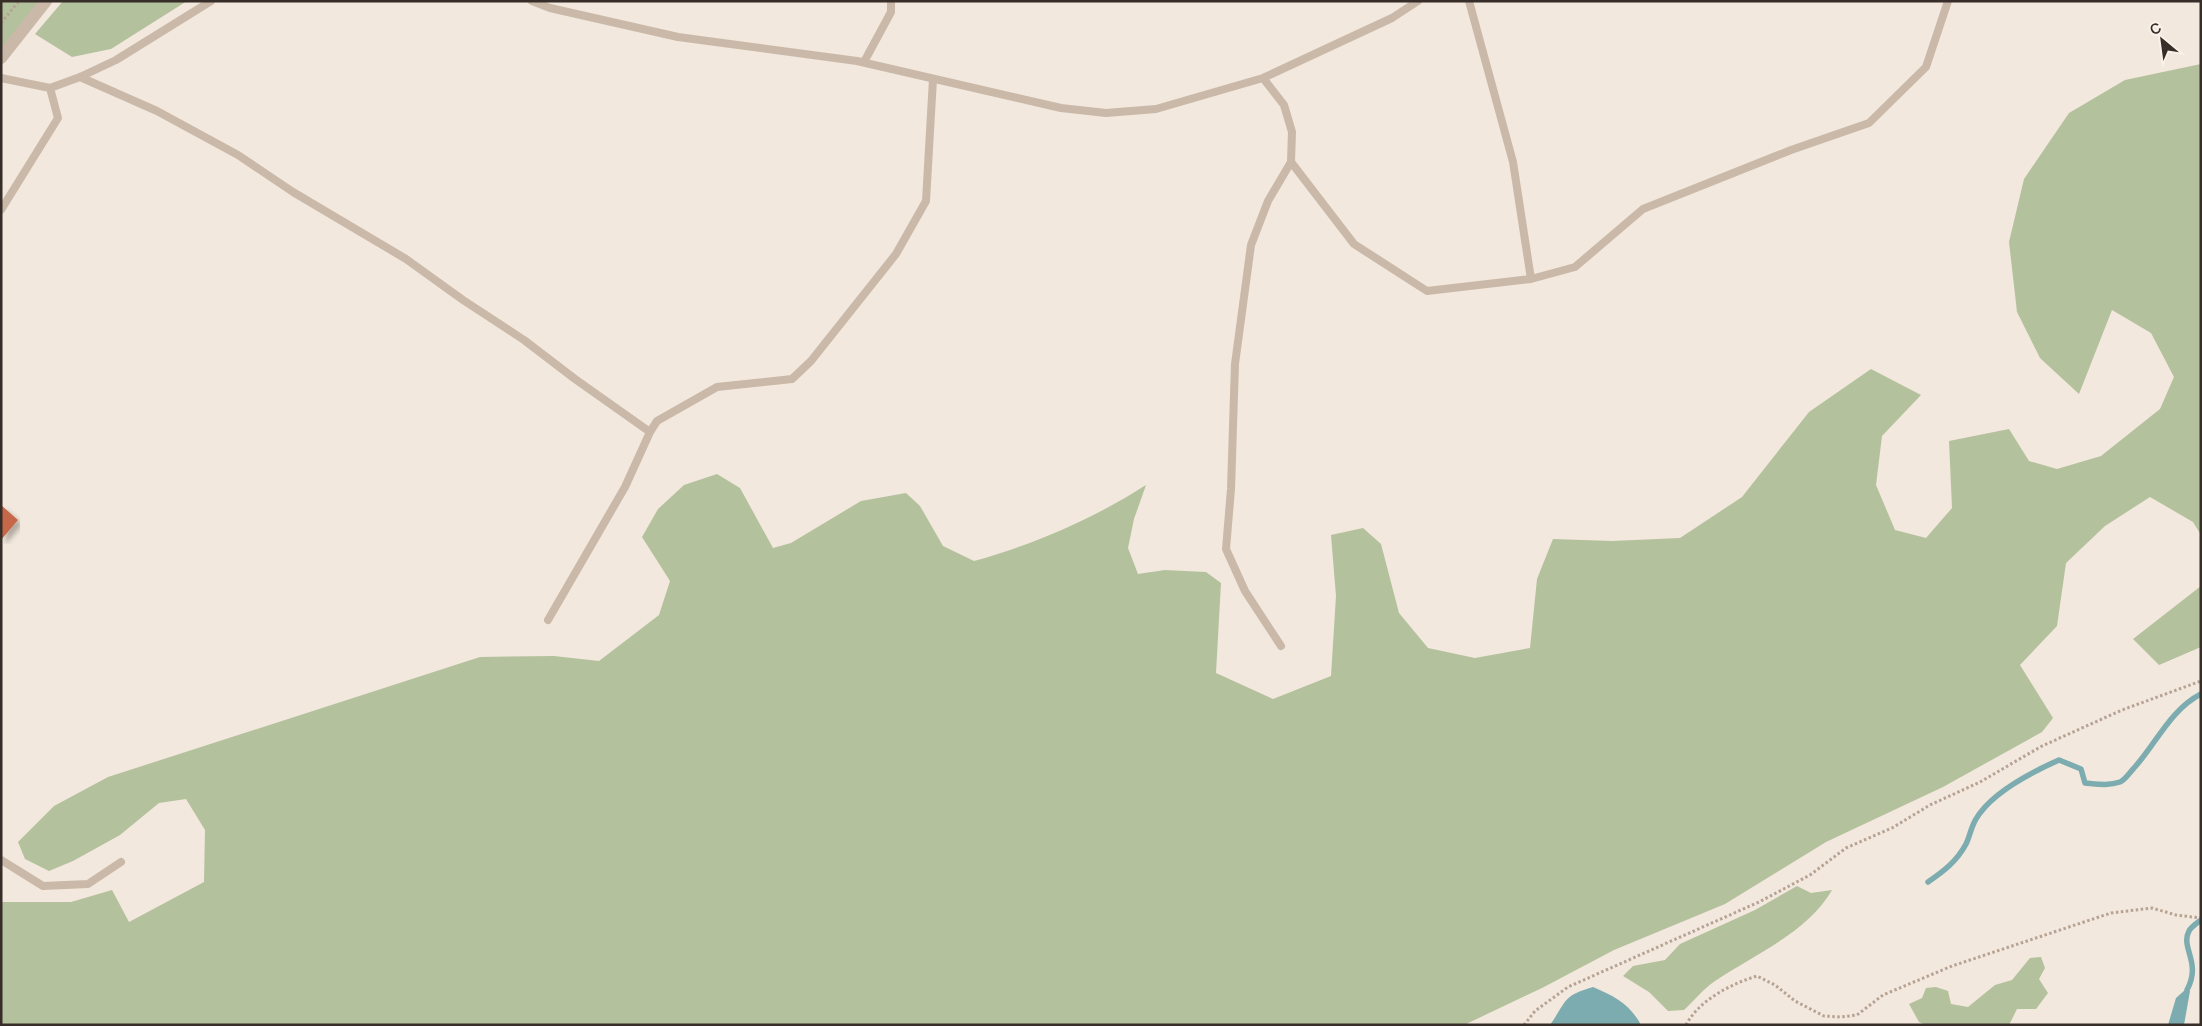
<svg xmlns="http://www.w3.org/2000/svg" width="2202" height="1026" font-family="Manrope,sans-serif">
<defs>
<filter id="shadow"><feDropShadow dx="4.5" dy="4.5" stdDeviation="2.5" flood-color="#0004"/></filter>
</defs>
<rect width="100%" height="100%" fill="#f2e8dd"/>
<path fill="#b4c19d" d="M1 1H46L1 58Z
M63 1H187L111 49 72 57 35 34Z
M2201 64V535L2193 522 2150 497 2105 526 2066 563 2057 626 2020 665 2053 718 2042 732 1943 787 1826 842 1725 904 1614 950 1542 988 1464 1025H1V902H71L112 890 129 922 204 882 205 830 186 799 159 803 120 835 73 861 49 871 25 859 18 842 54 806 108 777 480 657 554 656 599 661 659 615 670 581 642 537 658 509 684 485 717 474 740 488 773 548 791 543 861 501 906 493 920 506 943 546 974 561C1035 544 1093 519 1146 485L1134 519 1128 548 1138 574 1165 570 1206 572 1221 583 1216 673 1273 699 1331 676 1336 596 1331 535 1363 528 1381 544 1399 613 1428 648 1475 658 1530 648 1537 579 1553 539 1612 541 1680 538 1742 497 1809 412 1871 369 1921 395 1882 436 1876 485 1895 530 1926 538 1952 508 1949 441 2009 429 2029 461 2057 469 2101 456 2160 409 2174 377 2151 333 2112 310 2079 394 2040 358 2017 312 2009 242 2024 179 2069 113 2125 80Z
M2201 586V647L2159 665 2133 639Z
M1797 886 1811 893 1832 890C1807 933 1755 954 1715 981 1703 989 1694 1001 1684 1010L1668 1011 1649 992 1623 976 1633 966 1665 960 1680 944 1755 910Z
M2041 957 2045 968 2039 979 2048 993 2036 1009H2017L2009 1025H1926L1919 1022 1909 1004 1922 998 1926 988 1936 987 1948 991 1951 1004 1968 1007 1995 985 2012 980 2030 958Z"/>
<path fill="#7cacaf" d="M1593 987C1614 996 1630 1004 1641 1025H1550C1567 1001 1562 996 1593 987Z
M2185 990 2190 991 2184 1025H2168L2176 998Z"/>
<g fill="none" stroke-linecap="round" stroke-linejoin="round">
<path stroke="#7cacaf" stroke-width="5.5" d="M1928 882C1944 871 1957 861 1966 844 1970 836 1971 827 1976 819 1991 793 2032 772 2059 760L2081 769 2085 783C2097 784 2109 786 2120 782 2125 780 2130 772 2134 768 2156 744 2170 710 2201 694
M2187 990C2202 962 2180 948 2189 931 2191 927 2197 923 2201 920"/>
</g>
<path fill="#c56848" filter="url(#shadow)" d="M1 505 18 520 1 540Z"/>
<g fill="none" stroke-linecap="round" stroke-linejoin="round">
<path stroke="#b6a393" stroke-width="3" stroke-dasharray="2.5 2.5" stroke-linecap="butt" d="M1 23 19 1
M1524 1025 1535 1011 1568 987 1759 902 1810 875 1846 848 1892 828 1930 805 1980 782 2042 746 2122 710 2201 681
M1686 1025C1699 1000 1731 984 1757 976L1775 985 1795 1001 1824 1016 1841 1017 1857 1015 1883 995 1952 966 2111 913 2152 908 2176 915 2201 918"/>
<path stroke="#cab9a8" stroke-width="8" d="M532 1 550 8 678 37 857 61 1061 108 1106 113 1156 109 1263 78 1392 18 1418 1
M864 62 891 12V1
M80 77 157 111 238 155 293 192 406 259 463 300 524 340 575 379 650 432 625 487 548 620
M1 78 50 88 80 77 116 60 211 1
M1263 78 1284 105 1292 132 1291 162 1268 201 1251 245 1235 364 1231 489 1226 549 1245 591 1281 646
M1291 162 1354 244 1427 291 1531 279 1513 162 1469 1
M1 210 58 118 50 88
M1531 279 1575 267 1643 209 1791 150 1869 123 1926 67 1948 1
M650 432 657 421 717 387 792 379 811 361 896 254 926 201 933 79
M1 860 43 886 88 884 121 862"/>
<path stroke="#cab9a8" stroke-width="12" d="M1 58 46 1"/>
</g>
<rect width="2202" height="1026" fill="none" stroke="#372d29" stroke-width="5"/>
<g transform="translate(2162 40) rotate(331)" stroke="#faf2e9" stroke-width="4" paint-order="stroke">
<path d="M0-4L9 19L0 12L-9 19Z" fill="#372d29"/>
<text y="-8" font-size="14" font-weight="bold" text-anchor="middle" fill="#372d29">С</text>
</g>
</svg>
